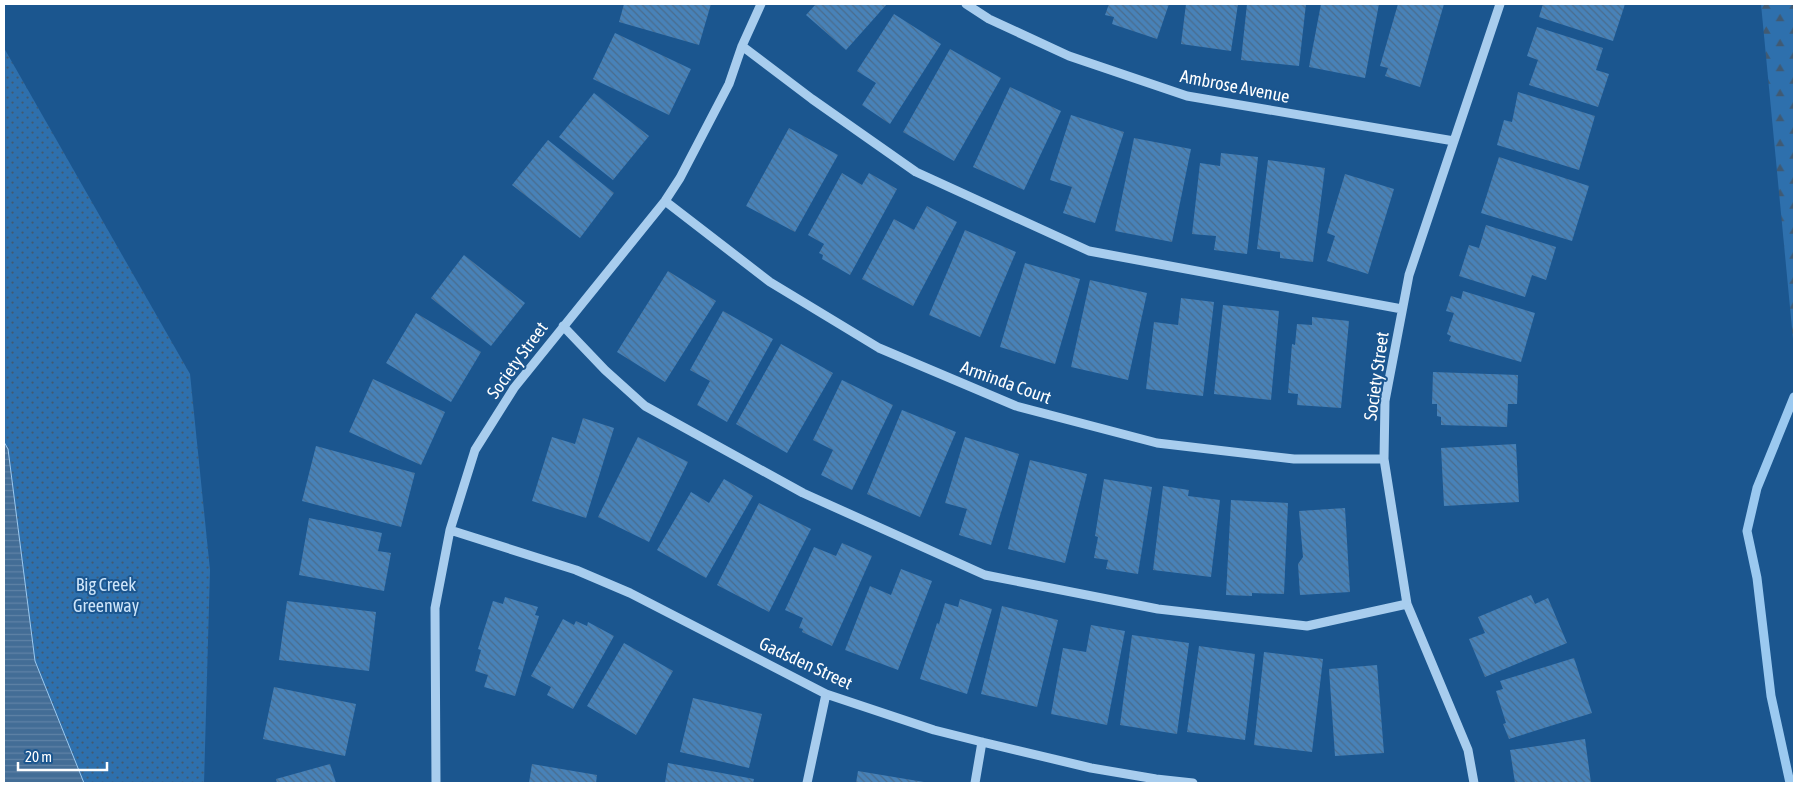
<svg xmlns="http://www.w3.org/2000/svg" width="1798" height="787" font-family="'Asap Condensed',sans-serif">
<defs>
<pattern id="forest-firs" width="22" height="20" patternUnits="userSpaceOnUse" patternTransform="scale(1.25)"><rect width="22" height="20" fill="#2e70ad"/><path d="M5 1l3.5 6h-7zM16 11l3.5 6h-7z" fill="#405a73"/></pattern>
<pattern id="park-dots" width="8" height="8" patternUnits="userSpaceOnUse" patternTransform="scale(1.25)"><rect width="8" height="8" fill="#2e70ad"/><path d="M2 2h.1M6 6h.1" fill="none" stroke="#405a73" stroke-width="1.8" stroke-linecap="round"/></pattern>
<pattern id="water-rules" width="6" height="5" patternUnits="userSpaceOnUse" patternTransform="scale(1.25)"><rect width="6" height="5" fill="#436d96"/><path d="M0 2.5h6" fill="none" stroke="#5f83a6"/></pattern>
<pattern id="building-back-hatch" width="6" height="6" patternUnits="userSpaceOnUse" patternTransform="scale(1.25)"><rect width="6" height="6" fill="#4882b8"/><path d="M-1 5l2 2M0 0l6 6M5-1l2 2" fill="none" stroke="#4a6c8d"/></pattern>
</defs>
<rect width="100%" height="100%" fill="#1b568f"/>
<path fill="url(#forest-firs)" d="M1761 4H1794V349Z"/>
<path fill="url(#park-dots)" d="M4 48 190 374 210 570 204 783H4Z"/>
<path fill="url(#water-rules)" stroke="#9bc9f0" d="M4 442 8 449 35 661 84 783H4Z"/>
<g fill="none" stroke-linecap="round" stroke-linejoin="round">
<path stroke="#9bc9f0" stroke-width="9" d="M1790 783 1771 696 1757 578 1747 531 1757 488 1794 397"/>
</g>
<path fill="url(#building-back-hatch)" d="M624 4H711L699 45 619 22Z
M816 4H887L846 50 806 15Z
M1109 4H1169L1157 39 1112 24 1114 17 1105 15Z
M1186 4H1238L1231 51 1181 44Z
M1247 4H1306L1299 66 1241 60Z
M1321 4H1379L1365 78 1309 67Z
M1398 4H1444L1420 87 1385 76 1388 68 1380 66Z
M1543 4H1625L1613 41 1539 17Z
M894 14 941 44 890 124 862 105 876 83 857 71Z
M1537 27 1603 48 1596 70 1609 74 1598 107 1529 85 1538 60 1527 56Z
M615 33 691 69 669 115 593 79Z
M950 49 1001 78 954 161 903 132Z
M1010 87 1061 111 1024 190 973 167Z
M1518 92 1595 116 1579 170 1497 145 1504 120 1512 122Z
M594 93 649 136 613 180 559 137Z
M1071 115 1124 132 1095 223 1063 213 1072 187 1050 180Z
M789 128 838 155 795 232 746 206Z
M1134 138 1191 149 1172 242 1115 231Z
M548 140 614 193 580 238 512 185Z
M1221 153 1258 157 1247 254 1214 250 1216 236 1192 234 1200 163 1220 166Z
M1499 157 1589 186 1572 241 1481 213Z
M1268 160 1325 168 1313 262 1280 258V252L1257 249Z
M842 173 862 185 869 173 897 189 850 275 822 259 823 255 819 253 824 244 808 235Z
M1345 174 1394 189 1368 274 1327 261 1335 236 1327 233Z
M927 206 957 222 913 306 862 279 894 219 914 230Z
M1486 225 1556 247 1546 280 1532 275 1525 297 1459 276 1469 245 1479 248Z
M965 230 1016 252 980 337 929 315Z
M464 255 525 303 491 346 431 298Z
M1025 263 1080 279 1055 364 1000 347Z
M668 271 716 301 665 382 617 352Z
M1090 280 1147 293 1128 380 1071 367Z
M1463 291 1535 313 1521 362 1449 341 1451 336 1447 334 1454 313 1446 311 1451 296 1461 299Z
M1181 298 1214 302 1203 396 1146 389 1154 322 1178 325Z
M1223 305 1279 311 1271 400 1214 394Z
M723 311 773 339 727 422 697 405 710 381 690 370Z
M416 313 481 352 451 402 386 363Z
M1312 317 1349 321 1341 408 1297 405 1298 394 1288 393 1292 344 1295 345 1297 324 1312 325Z
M781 344 833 373 787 453 736 424Z
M1433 372 1518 375 1517 404H1508L1507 427 1441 425V417L1437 416V404H1432Z
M373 379 445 412 421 465 349 432Z
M842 380 893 405 852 490 821 475 833 450 813 440Z
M902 410 956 432 920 517 867 494Z
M583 418 614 428 586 518 532 501 552 437 575 444Z
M638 437 688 462 649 542 598 517Z
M965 437 1019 454 991 545 959 535 967 509 945 503Z
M1516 444 1519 502 1444 506 1441 448Z
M316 446 415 473 401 527 302 501Z
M1030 460 1087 474 1065 563 1008 549Z
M724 479 753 496 706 578 657 550 691 492 709 503Z
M1104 479 1152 487 1138 574 1106 569 1108 560 1094 558 1098 537 1095 536Z
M1163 486 1189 490 1188 496 1220 500 1211 577 1153 570Z
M1231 500 1288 503 1284 594 1252 593V596L1226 595Z
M759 503 811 529 769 612 717 585Z
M1345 508 1350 592 1300 595 1298 564 1303 557 1299 511Z
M309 518 382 533 378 551 391 553 384 591 299 575Z
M842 543 872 556 832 646 802 632 803 629 799 628 803 618 785 610 814 547 836 556Z
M901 569 932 581 898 670 845 650 870 586 891 595Z
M1531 595 1535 604 1548 598 1567 643 1485 677 1469 639 1485 633 1478 617Z
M505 597 538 607 535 615 539 616 515 696 484 687 488 675 475 671 481 650 478 649 493 601 503 604Z
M960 599 992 609 967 694 920 679 937 623 939 624 945 603 958 607Z
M287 601 376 612 369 671 279 660Z
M1002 606 1058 620 1037 707 981 694Z
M563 619 574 625 576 621 587 626 588 622 614 636 573 709 547 695 551 687 531 676Z
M1091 625 1125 631 1107 725 1051 714 1063 648 1086 652Z
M1132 635 1189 643 1177 734 1120 725Z
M624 643 673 671 636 735 587 706Z
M1199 646 1255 654 1245 740 1187 732Z
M1264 652 1323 659 1312 752 1254 745Z
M1574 658 1592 713 1509 739 1503 724 1506 723 1496 691 1503 689 1500 681Z
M1377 665 1384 753 1335 756 1329 669Z
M274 687 356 704 345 756 263 739Z
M693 698 762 714 749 768 680 752Z
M1585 739 1591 783H1515L1510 750Z
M668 763 754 779 753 783H665Z
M330 764 336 783H277L276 779Z
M532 764 597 775 596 783H529Z
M858 771 924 782V783H856Z"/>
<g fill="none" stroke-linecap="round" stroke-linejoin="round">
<path stroke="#a8cdee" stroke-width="9" d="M966 4 989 19 1069 56 1187 96 1454 141
M742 46 812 99 916 172 1089 251 1402 309
M665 201 770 282 879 348 1016 406 1157 443 1294 459H1384
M563 326 605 370 645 406 803 493 985 575 1158 609 1307 626 1407 604
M450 530 576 570 630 593 826 694 934 730 982 742 1091 768 1156 779 1193 783
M436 783 435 608 450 530 475 450 514 388 665 201 680 178 729 84 742 46 761 4
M807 783 826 694
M975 783 982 742
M1474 783 1468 750 1407 604 1384 459 1385 401 1409 275 1500 4"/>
</g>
<g text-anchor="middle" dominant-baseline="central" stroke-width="4" stroke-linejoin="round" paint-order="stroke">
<g font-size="18" fill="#fff" stroke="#1b568f">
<text transform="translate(1235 86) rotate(11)">Ambrose Avenue</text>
<text transform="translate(517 360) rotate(-54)">Society Street</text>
<text transform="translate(1376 376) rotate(-82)">Society Street</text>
<text transform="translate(1006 382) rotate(20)">Arminda Court</text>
<text transform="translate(806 663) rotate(25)">Gadsden Street</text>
</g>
<g font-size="18" fill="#cee5fa" stroke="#1b568f">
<text x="106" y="584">Big Creek<tspan x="106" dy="21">Greenway</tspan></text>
</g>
</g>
<rect width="1798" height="787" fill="none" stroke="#ffffff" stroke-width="10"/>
<path d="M18 762v8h89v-8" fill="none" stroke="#ffffff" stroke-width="2.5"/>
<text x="25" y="762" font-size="15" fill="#ffffff" stroke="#1b568f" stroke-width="4" paint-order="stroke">20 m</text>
</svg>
